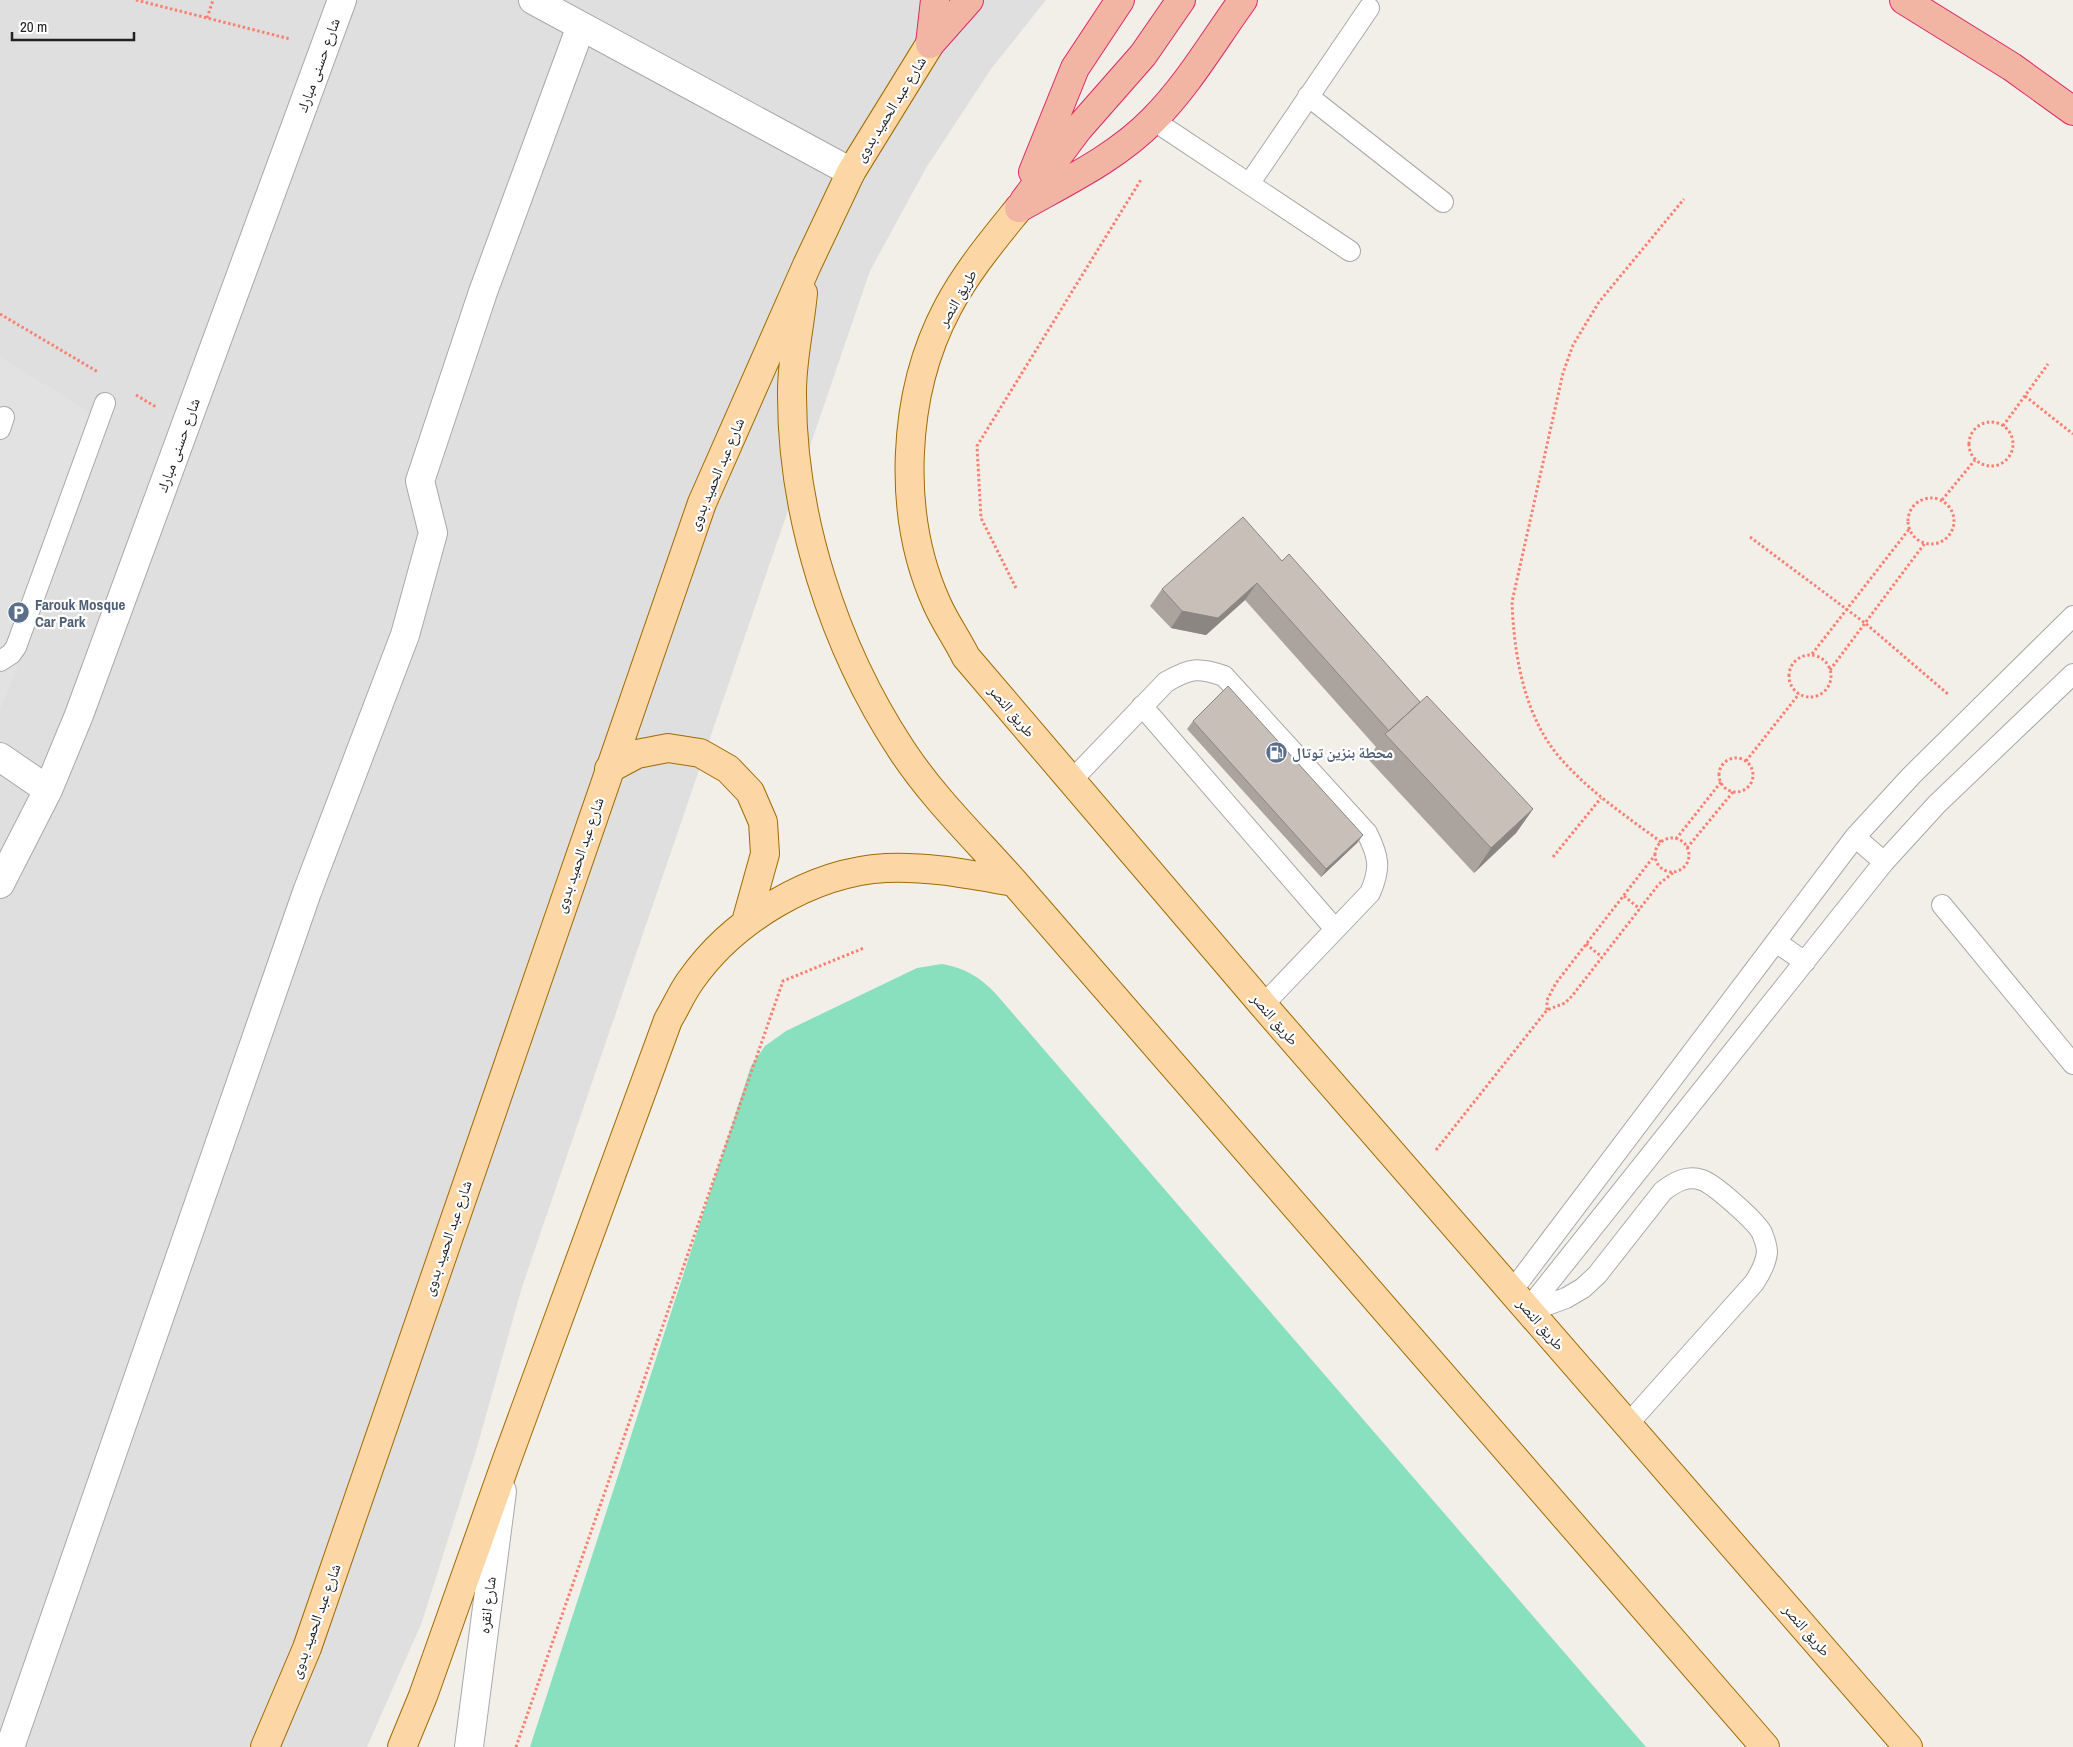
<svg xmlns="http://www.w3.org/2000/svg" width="2073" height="1747" font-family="'Archivo Narrow','Noto Naskh Arabic',sans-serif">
<rect width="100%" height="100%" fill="#f2efe9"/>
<path fill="#e0dfdf" d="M0 0H1046L991 69 926 168 870 271 522 1287 476 1451 422 1622 367 1747H0Z"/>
<path fill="#88e0be" d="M942 964C965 968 980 977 996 994L1646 1747H530L751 1066 765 1046 786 1031 917 968Z"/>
<path fill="#e2e2e2" d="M0 357 88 411 75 515 0 711Z"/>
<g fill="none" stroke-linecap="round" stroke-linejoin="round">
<defs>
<path id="service" d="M1308 96 1443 202
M1153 120 1350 251
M1249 184 1369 8
M0 429 4 417
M0 661 11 654 16 647 105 403
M1142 706 1335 929
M1072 780 1166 682C1190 668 1198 667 1224 676L1367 833C1379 857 1381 868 1370 893L1263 1005
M1855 837 1884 862
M1942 905 2073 1064
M1776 942 1805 962
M1512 1291 1855 837 1911 776 2073 616
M1528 1309 1884 862 1937 804 2073 674
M1528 1309 1547 1305 1566 1298 1583 1288 1597 1275 1663 1191C1675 1182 1687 1175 1702 1180 1714 1184 1756 1221 1762 1233 1764 1238 1767 1247 1767 1252 1766 1264 1760 1274 1754 1283L1628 1424"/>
<path id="minor" d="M533 0 851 172
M0 757 48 790
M0 884 48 790 79 715 342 0
M10 1747 307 892 405 635 433 533 420 481 483 292 581 26"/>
<path id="tertiary" d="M469 1747 502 1491"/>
<path id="primary" d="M1019 208C994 239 967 271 948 307 902 393 896 514 937 604 945 622 957 639 966 657L1263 1005 1908 1747
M803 293C800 326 792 359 792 391 791 515 834 647 901 749 933 798 976 839 1014 882L1765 1747
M609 769 637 754 668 748 700 753 728 769 750 792 763 822 765 854 746 922
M265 1747 307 1648 702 503 807 265 851 172 930 44
M402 1747 423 1696 506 1462 668 1020C676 1007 682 992 691 980 733 920 812 872 886 868 929 866 972 875 1014 882"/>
<path id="trunk" d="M1904 0 2012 67 2073 111
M930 44 969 0
M930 44 935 0
M1033 172 1075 68 1120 0
M1024 201 1078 129 1143 55 1181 0
M1019 208C1065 182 1116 158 1153 120 1188 85 1214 40 1243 0"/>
</defs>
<use href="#service" stroke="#a9a9a9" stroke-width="22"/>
<use href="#minor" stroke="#a9a9a9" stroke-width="30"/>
<use href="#tertiary" stroke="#a9a9a9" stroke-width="30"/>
<use href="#primary" stroke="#a06b00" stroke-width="30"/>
<use href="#trunk" stroke="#dc2a67" stroke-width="30"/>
<path stroke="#fa8072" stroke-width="3" stroke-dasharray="2.5 2.5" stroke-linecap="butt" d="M136 0 290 39
M207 18 213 0
M0 314 98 372
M136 395 156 407
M2025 396 2073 434
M1969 444a22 22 0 1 1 44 0a22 22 0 1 1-44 0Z
M2003 426 2048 364
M1908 521a23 23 0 1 1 46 0a23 23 0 1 1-46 0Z
M1942 500 1975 460
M1750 537 1865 623 1949 695
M1016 588 981 518 977 446 1142 178
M1812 654 1910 528
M1789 676a21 21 0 1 1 42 0a21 21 0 1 1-42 0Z
M1830 670 1925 543
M1719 775a17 17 0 1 1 34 0a17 17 0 1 1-34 0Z
M1746 761 1799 694
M1655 855a17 17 0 1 1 34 0a17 17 0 1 1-34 0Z
M1676 839 1721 782
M1661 842C1626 816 1590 792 1561 759 1524 717 1514 655 1512 602L1563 373 1573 345 1599 302 1684 199
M1687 848 1733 792
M1553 857 1601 798
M1624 896 1640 909
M1586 944 1602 957
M1547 1010V1000L1556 983 1655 855
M1436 1150 1547 1010 1565 1003 1572 996 1659 884 1674 872
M516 1747 783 981 864 948"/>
<use href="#service" stroke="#fff" stroke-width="20"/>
<use href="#minor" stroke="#fff" stroke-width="28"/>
<use href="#tertiary" stroke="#fff" stroke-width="28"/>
<use href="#primary" stroke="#fcd6a4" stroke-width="28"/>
<use href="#trunk" stroke="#f2b4a3" stroke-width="28"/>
</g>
<path fill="#aba49e" d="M1282 561 1420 702 1533 809 1516 833 1474 873 1368 759 1376 747 1245 600 1206 635 1171 628 1150 606 1162 589Z
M1193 721 1363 835 1357 843 1321 877 1187 729Z"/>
<path fill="#8b8681" d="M1257 583 1245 600 1206 635 1171 628 1182 611Z
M1533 809 1516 833 1474 873 1491 848Z
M1363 835 1357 843 1321 877 1326 869Z"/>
<path fill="#c7bfb8" stroke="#8b8681" d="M1243 517 1282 561 1289 554 1420 702 1389 731 1257 583 1218 618 1182 611 1162 589Z
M1228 686 1363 835 1326 869 1193 721Z
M1427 696 1533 809 1491 848 1385 734Z"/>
<defs>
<symbol id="parking-disc" viewBox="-11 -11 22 22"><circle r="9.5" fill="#5c6f8a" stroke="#fff"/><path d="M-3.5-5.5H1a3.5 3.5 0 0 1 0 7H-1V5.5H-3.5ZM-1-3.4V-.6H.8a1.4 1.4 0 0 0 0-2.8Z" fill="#fff"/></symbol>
<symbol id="fuel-disc" viewBox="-11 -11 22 22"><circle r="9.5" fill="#5c6f8a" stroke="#fff"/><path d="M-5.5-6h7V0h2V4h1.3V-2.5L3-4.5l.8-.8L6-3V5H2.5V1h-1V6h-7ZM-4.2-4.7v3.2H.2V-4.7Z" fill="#fff"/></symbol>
</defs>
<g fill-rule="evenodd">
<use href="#parking-disc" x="6" y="600" width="25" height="25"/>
<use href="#fuel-disc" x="1264" y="740" width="25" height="25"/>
</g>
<g text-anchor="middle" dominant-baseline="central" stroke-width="4.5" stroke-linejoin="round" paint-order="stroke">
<g font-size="15" fill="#222" stroke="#fff">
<text transform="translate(318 65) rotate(-70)">شارع حسنى مبارك</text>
<text transform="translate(890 109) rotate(-58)">شارع عبد الحميد بدوى</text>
<text transform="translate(957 298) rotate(-60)">طريق النصر</text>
<text transform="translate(178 445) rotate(-70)">شارع حسنى مبارك</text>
<text transform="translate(716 474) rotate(-67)">شارع عبد الحميد بدوى</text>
<text transform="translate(1012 711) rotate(50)">طريق النصر</text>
<text transform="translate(579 855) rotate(-71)">شارع عبد الحميد بدوى</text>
<text transform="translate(1275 1019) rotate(49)">طريق النصر</text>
<text transform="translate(447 1238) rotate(-71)">شارع عبد الحميد بدوى</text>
<text transform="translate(1541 1324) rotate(49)">طريق النصر</text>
<text transform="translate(487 1605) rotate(-83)">شارع انقره</text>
<text transform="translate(315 1621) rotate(-70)">شارع عبد الحميد بدوى</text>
<text transform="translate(1807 1630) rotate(49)">طريق النصر</text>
</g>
<g font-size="15" font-weight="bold" fill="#4e5e75" stroke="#fff" text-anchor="start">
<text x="35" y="604">Farouk Mosque<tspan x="35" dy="17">Car Park</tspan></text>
<text x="1292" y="752">محطة بنزين توتال</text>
</g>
</g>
<path d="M12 32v8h122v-8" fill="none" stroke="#222222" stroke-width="2.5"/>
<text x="20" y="32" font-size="15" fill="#222222" stroke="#ffffff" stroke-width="4" paint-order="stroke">20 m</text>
</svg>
